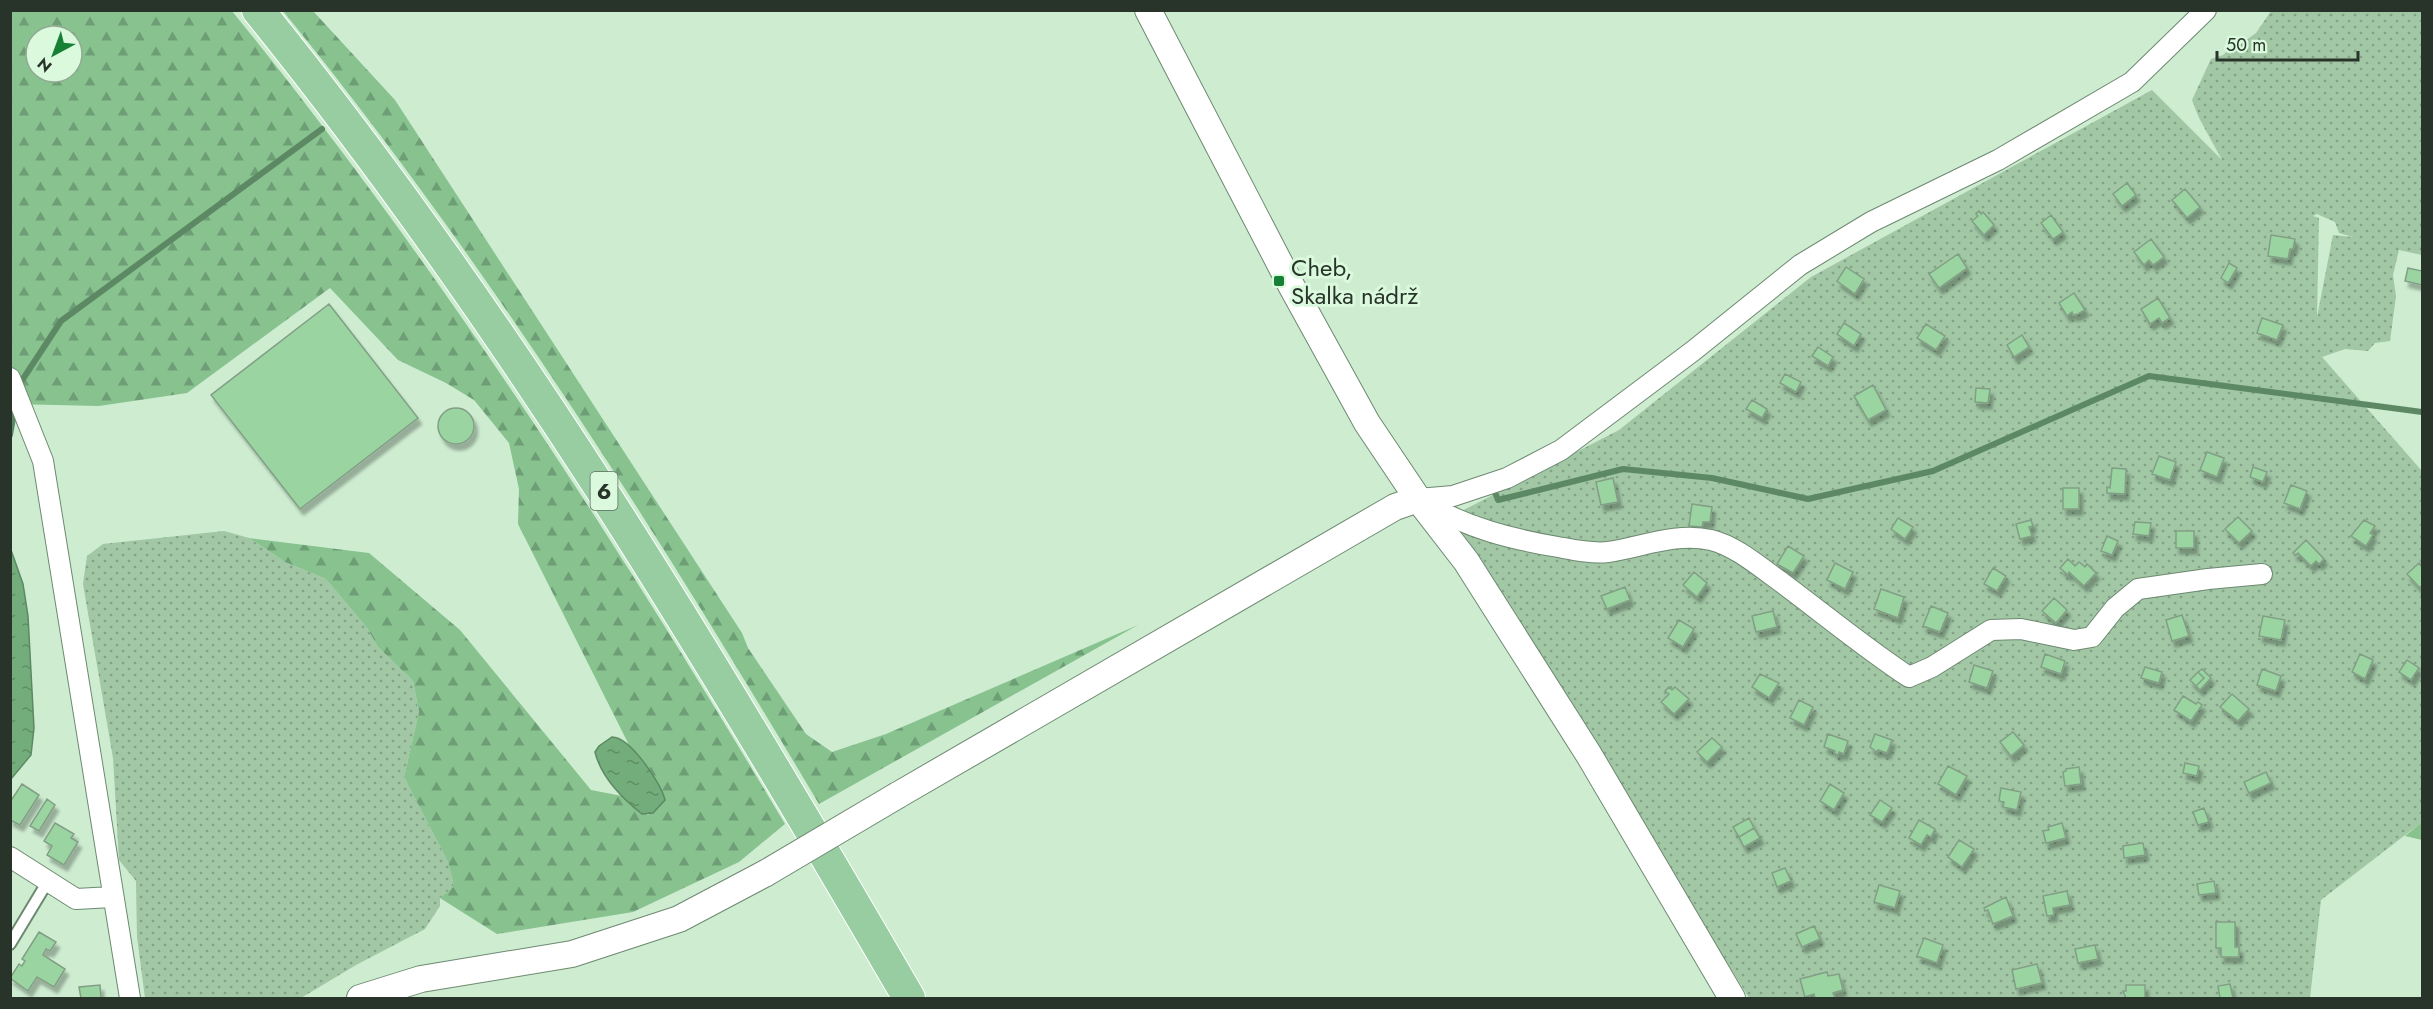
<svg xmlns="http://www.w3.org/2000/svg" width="2433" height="1009" font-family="Jost,sans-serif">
<defs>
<pattern id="green-dots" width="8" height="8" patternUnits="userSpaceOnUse" patternTransform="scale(1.5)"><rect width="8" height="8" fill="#a1c7a5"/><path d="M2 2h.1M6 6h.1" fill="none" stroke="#83a287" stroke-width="1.8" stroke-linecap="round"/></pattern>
<pattern id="forest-firs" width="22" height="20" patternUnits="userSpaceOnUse" patternTransform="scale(1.5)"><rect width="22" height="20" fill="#87c28f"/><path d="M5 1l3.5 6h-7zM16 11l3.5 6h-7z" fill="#6e9e75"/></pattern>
<pattern id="water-ripples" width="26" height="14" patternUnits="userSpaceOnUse" patternTransform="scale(1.5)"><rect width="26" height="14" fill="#73ad7b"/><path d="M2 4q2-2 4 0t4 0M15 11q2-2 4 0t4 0" fill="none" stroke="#5e8e65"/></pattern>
<filter id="shadow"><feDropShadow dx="3.5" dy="6" stdDeviation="1.5" flood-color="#0004"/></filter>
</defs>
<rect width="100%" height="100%" fill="#cdecd0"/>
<path fill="url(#green-dots)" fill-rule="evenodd" d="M2271 11H2422V255L2399 250 2393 275 2396 296 2390 341 2375 343 2368 351 2345 349 2322 357 2422 471V822L2321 900 2310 998H1749L1452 516 1619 430 1811 277 2152 90 2222 160 2199 118 2192 100 2211 59 2223 55 2232 47 2241 44 2256 33ZM2317 214 2335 222 2339 233 2353 237 2333 235 2317 317 2319 218 2313 216Z
M224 531 249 538 285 562 326 579 367 628 378 647 413 681 419 712 404 777 448 862 454 886 440 898V906L425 929 356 965 301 998H145L137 937 136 881 119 860 113 758 83 584 87 556 103 544Z"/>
<path fill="url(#forest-firs)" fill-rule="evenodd" d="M11 11H232C439 266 617 542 785 824L739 862 633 912 497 934 440 898 454 886 448 862 404 777 419 712 413 681 378 647 367 628 326 579 285 562 249 538 369 553 460 630 591 790 622 796 631 805 648 815 661 805 638 755 630 747 518 524 519 489 509 443 474 400 446 383 398 360 330 288 187 393 99 406 11 404ZM36 36H72V72H36Z
M283 11H313L395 100 742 633 748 648 806 734 832 752 886 734 1138 625 819 804C656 530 485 259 283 11Z
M2422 822V840L2405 836Z"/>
<path fill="url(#water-ripples)" stroke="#5c8963" stroke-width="1.5" d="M11 550 23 584 28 616 34 728 31 755 11 779Z
M612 737C630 737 661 783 665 800L653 813 642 814C623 799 601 777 595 752L599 746Z"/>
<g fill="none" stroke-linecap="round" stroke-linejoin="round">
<path stroke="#5c8963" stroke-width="6" d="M19 385 61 321 322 129
M10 435 15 407
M1493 487 1498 500 1623 469 1712 478 1808 499 1933 471 2149 376 2422 412"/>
</g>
<path fill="#9ad5a1" stroke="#829f85" stroke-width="1.5" filter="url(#shadow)" d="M2127 183 2136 195 2122 206 2113 194Z
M2185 189 2200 207 2187 218 2172 200Z
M1979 211 1981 214 1983 212 1994 225 1984 235 1972 221 1978 216 1976 214Z
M2051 215 2063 232 2053 239 2041 223Z
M2271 235 2295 239 2293 249H2290L2288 259 2268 256Z
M2151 239 2164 257 2153 265 2149 260 2144 265 2134 252Z
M1958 254 1967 268 1939 288 1929 274Z
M2229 263 2237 268 2228 283 2221 278Z
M1846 267 1864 279 1855 294 1837 281Z
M2408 268 2422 271V285L2405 281Z
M2074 293 2085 310 2078 314 2073 315 2072 312 2067 316 2059 303Z
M2158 298 2170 318 2162 323 2159 318 2150 324 2141 309Z
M329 304 418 418 300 509 211 395Z
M2262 318 2283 325 2277 340 2257 333Z
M1844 323 1861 334 1854 346 1837 334Z
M1926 324 1945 336 1936 350 1917 338Z
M2022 335 2029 347 2014 357 2007 345Z
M1818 347 1833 357 1828 366 1812 356Z
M1785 374 1801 382 1796 392 1780 383Z
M1873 385 1886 410 1868 420 1854 396Z
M1976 388 1990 389 1988 403 1975 402Z
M1752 400 1767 409 1762 418 1746 409Z
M438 426a18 18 0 1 1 36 0a18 18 0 1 1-36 0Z
M2207 452 2224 458 2217 477 2200 470Z
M2159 456 2176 462 2170 480 2152 474Z
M2253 467 2267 472 2263 482 2250 477Z
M2112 468 2126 469 2125 494 2107 493V487L2110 488Z
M1613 478 1618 502 1601 505 1596 482Z
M2291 485 2307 491 2300 509 2284 503Z
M2063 488H2079V509H2063Z
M1692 504 1712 507 1710 522H1703L1702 527 1689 526Z
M2238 517 2252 531 2239 543 2225 529Z
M1898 518 1913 527 1905 539 1891 529Z
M2031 520 2033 526 2029 527 2032 536 2020 539 2016 524Z
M2364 520 2375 526 2370 533 2373 535 2366 546 2351 536Z
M2135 522 2151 523 2149 536 2133 534Z
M2176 531H2194V548H2176Z
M2107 536 2118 541 2112 555 2101 551Z
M2306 540 2324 559 2319 564 2316 561 2311 566 2298 553 2296 555 2293 553Z
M1788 546 1804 556 1793 573 1777 564Z
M2068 559 2075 566 2079 562 2085 567 2087 564 2096 573 2084 586 2069 572 2068 575 2060 568Z
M1835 563 1853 572 1845 589 1827 580Z
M2419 563 2422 567V585L2420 588 2407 574Z
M1993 568 2006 576 1997 591 1984 584Z
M1694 572 1707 583 1697 597 1683 585Z
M1625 587 1630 600 1607 609 1601 596Z
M1881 589 1904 597 1898 618 1874 609Z
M2054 598 2067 610 2056 623 2042 611Z
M1931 606 1948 613 1940 632 1923 626Z
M1773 611 1777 627 1756 632 1752 616Z
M2182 615 2189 636 2172 641 2166 620Z
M2263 616 2285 620 2281 640 2259 636Z
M1679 620 1694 629 1683 647 1668 638Z
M2045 654 2065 661 2061 674 2041 667Z
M2360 654 2373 660 2365 679 2352 672Z
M2407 660 2419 668 2411 680 2399 672Z
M1974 665 1993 671 1987 688 1969 682Z
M2145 667 2162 672 2159 683 2141 678Z
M2202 669 2211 678 2200 690 2196 686 2204 678 2198 672Z
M2262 669 2281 676 2276 691 2257 685Z
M2198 672 2204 678 2196 686 2190 680Z
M1760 674 1779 683 1769 698 1752 687Z
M1669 687 1672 690 1675 687 1689 699 1674 714 1661 702 1669 694 1665 691Z
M2232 694 2249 709 2238 721 2220 707Z
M2183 696 2196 704 2198 702 2202 705 2191 721 2174 710Z
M1799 700 1813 707 1804 725 1790 718Z
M2013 732 2024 745 2011 756 2000 742Z
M1828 734 1848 741 1844 754 1839 752 1838 755 1834 753 1835 751 1824 747Z
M1875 734 1892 740 1887 753 1878 750 1877 752 1870 747Z
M1712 738 1722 747 1707 762 1697 752Z
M2185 763 2199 766 2197 776 2183 773Z
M1948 766 1967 776 1956 795 1938 784Z
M2079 767 2081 784 2065 786 2063 772 2066 771V769Z
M2266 772 2271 783 2249 793 2244 782Z
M22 784 39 795 20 825 10 820V802Z
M1830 784 1844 793 1834 810 1820 801Z
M2001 788 2021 792 2017 810 2003 807 2004 802 1999 801Z
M47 799 55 805 39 831 30 826Z
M1880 800 1892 808 1882 822 1870 815Z
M2204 808 2209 822 2198 825 2193 812Z
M1749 818 1754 828 1739 837 1733 827Z
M1919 820 1935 829 1931 837 1927 835 1921 845 1909 838Z
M55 823 74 834 71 838 78 842 64 865 47 855 52 846 44 841Z
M2062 823 2066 838 2046 843 2043 831 2049 830 2048 827Z
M1754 828 1760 838 1744 847 1739 837Z
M1959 840 1974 849 1962 867 1948 857Z
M2143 843 2145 855 2124 858 2123 846Z
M1785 868 1791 881 1777 887 1772 873Z
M2214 881 2216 893 2199 895 2197 884Z
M1879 885 1900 891 1895 908 1874 902Z
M2067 891 2070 905 2053 908 2054 915 2047 916 2043 896Z
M2006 897 2013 916 1993 924 1988 910 1985 911 1984 908Z
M2216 922H2235V947H2239V957H2221V948H2216Z
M1814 926 1820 939 1802 947 1796 934Z
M39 932 56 942 50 951 46 949 43 955 65 969 54 987 37 977 28 991 10 978 19 964 22 966 25 961 22 959Z
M1924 938 1943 945 1937 963 1917 956Z
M2095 945 2098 959 2078 963 2075 949Z
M2037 964 2042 983 2016 989 2012 970Z
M1827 972 1828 976 1839 974 1843 990 1833 993 1835 998H1815L1814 994 1805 997 1800 979Z
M2230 984 2233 998H2220L2218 986Z
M100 985 101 998H73H81L79 987Z
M2126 985H2145V998H2126L2123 991H2126Z"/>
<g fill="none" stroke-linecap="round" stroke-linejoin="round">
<defs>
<path id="service" d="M10 944 48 881"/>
<path id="minor" d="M10 378 43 461 130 998
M1418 499 1453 496 1507 478 1561 450 1693 351 1800 265 1871 222 1998 160 2132 82 2206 10
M1425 503C1467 528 1511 539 1558 547 1574 550 1592 554 1608 552 1642 547 1676 532 1711 540 1736 546 1761 568 1781 582 1824 614 1865 648 1909 677L1932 667 1991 630 2021 629 2074 640 2092 637 2115 608 2138 589 2208 579 2262 574
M10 857 76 899 112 897"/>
<path id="tertiary" d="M1148 10 1292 287 1367 423 1418 499 1466 561 1589 755 1732 998
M898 795 1395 507 1418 499
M360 998 421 979 572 954 679 919 766 873"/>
<path id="primary" d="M258 10C507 318 711 657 909 998"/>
</defs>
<use href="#service" stroke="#6d8970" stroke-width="14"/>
<use href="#minor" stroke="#6d8970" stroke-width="22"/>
<use href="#tertiary" stroke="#6d8970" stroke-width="28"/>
<use href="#primary" stroke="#fff" stroke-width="34"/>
<use href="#service" stroke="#fff" stroke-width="10"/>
<use href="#minor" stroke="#fff" stroke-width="20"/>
<use href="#tertiary" stroke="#fff" stroke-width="26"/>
<use href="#primary" stroke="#97cda1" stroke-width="32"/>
<defs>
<path id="tertiary-bridge" d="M766 873 898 795"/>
</defs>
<use href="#tertiary-bridge" stroke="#6d8970" stroke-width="28" stroke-linecap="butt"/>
<use href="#tertiary-bridge" stroke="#fff" stroke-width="26"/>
</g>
<rect fill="#168035" stroke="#daf9dd" stroke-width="2" x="1273" y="275" width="12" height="12" rx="3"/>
<g text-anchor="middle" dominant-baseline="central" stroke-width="6" stroke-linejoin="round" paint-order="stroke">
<rect fill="#daf9dd" stroke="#5d6f60" stroke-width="1.5" x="590.5" y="472" width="27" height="38" rx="4.5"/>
<g font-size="22" font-weight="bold" fill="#28342a">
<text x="604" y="491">6</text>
</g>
<g font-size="24" fill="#28342a" stroke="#daf9dd" text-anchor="start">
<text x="1291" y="267">Cheb,<tspan x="1291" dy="28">Skalka nádrž</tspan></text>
</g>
</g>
<rect width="2433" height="1009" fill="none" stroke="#28342a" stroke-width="24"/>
<g transform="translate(54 54) rotate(221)"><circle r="28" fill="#daf9dd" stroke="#93aa95" stroke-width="1.5"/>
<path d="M0-4.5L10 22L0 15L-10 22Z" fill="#168035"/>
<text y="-9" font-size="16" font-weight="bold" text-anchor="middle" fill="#28342a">N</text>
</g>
<path d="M2217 51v9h141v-9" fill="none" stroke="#28342a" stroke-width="3"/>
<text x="2226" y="51" font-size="18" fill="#28342a" stroke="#daf9dd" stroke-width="4.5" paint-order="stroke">50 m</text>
</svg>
